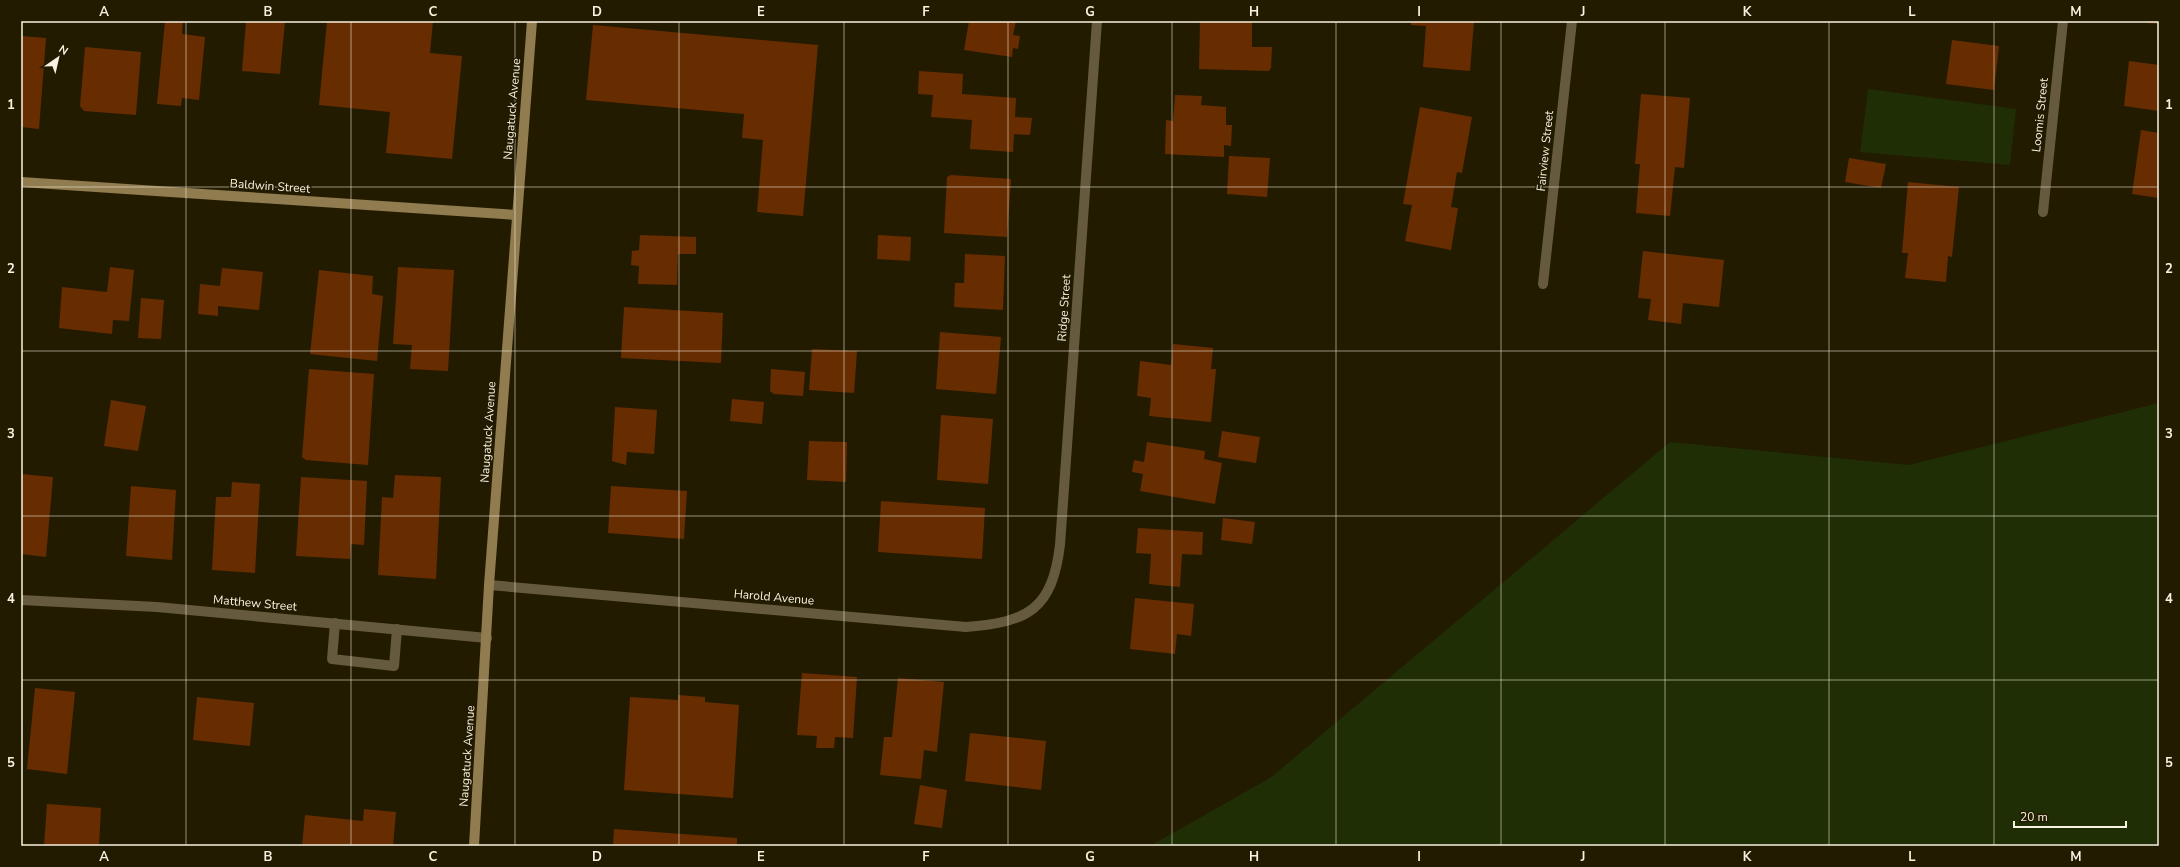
<svg xmlns="http://www.w3.org/2000/svg" width="2180" height="867" font-family="'Nunito Sans',sans-serif">
<rect width="100%" height="100%" fill="#231b00"/>
<path fill="#1f2e04" d="M1868 89 2016 109 2010 165 1860 152Z
M2159 403V846H1150L1270 778 1670 442 1909 465Z"/>
<path fill="#672d00" d="M165 21H183L182 34 205 37 199 100 182 98 181 106 157 104Z
M246 21H285L280 74 242 71Z
M327 21H433L430 53 462 56 452 159 386 153 390 112 319 105Z
M969 21H1016L1013 35 1020 36 1018 49 1013 48 1012 57 964 50Z
M1200 21H1252V47H1272L1271 68 1269 71 1199 69Z
M1411 21H1474L1470 71 1423 67 1426 26 1411 25Z
M2147 21H2159V24L2147 23Z
M593 25 818 45 803 216 757 212 763 140 742 138 744 114 586 100Z
M21 36 46 38 39 129 21 127Z
M1952 40 1999 46 1994 90 1946 84Z
M85 47 141 52 136 115 84 111 80 106Z
M2129 61 2159 65V111L2124 106Z
M919 71 963 74 962 94 1016 98 1015 117 1032 118 1030 135 1014 134 1013 152 970 149 972 120 931 117 933 95 918 94Z
M1641 94 1690 98 1684 168 1675 167 1670 216 1636 213 1640 164H1635Z
M1175 95 1202 96 1201 105 1226 107V125H1232L1231 146 1224 145V157L1165 154 1166 120 1173 121Z
M1420 107 1472 117 1462 173 1457 172 1451 207 1458 208 1451 250 1405 241 1412 205 1403 204Z
M2141 130 2159 133V198L2132 194Z
M1229 156 1270 158 1267 197 1227 194Z
M1849 158 1886 164 1881 188 1845 182Z
M951 175 1011 179 1007 237 944 233 947 177Z
M1908 182 1959 187 1952 257 1948 256 1946 282 1905 278 1908 253H1902Z
M640 235 696 237V254H678L677 285 638 284 639 266 631 265 632 251 639 250Z
M878 235 911 237 910 261 877 259Z
M1643 251 1724 260 1719 307 1683 303 1681 324 1648 320 1651 299 1638 298Z
M965 254 1005 256 1003 310 954 307 955 283H964Z
M110 267 134 270 129 321 113 320 112 334 59 328 62 287 107 292Z
M398 267 454 270 448 371 410 369 412 345 393 344Z
M222 268 263 272 259 310 218 306V316L198 314 200 284 220 286Z
M319 270 373 276 372 294 383 296 377 361 310 354Z
M141 298 164 300 161 339 138 338Z
M624 307 723 313 721 363 621 358Z
M940 332 1001 337 996 394 936 389Z
M1173 344 1213 348 1211 369H1216L1211 422 1149 416 1151 398 1137 396 1140 361 1171 365Z
M812 349 857 351 854 393 809 390Z
M309 369 374 374 368 465 306 460 302 457Z
M771 369 805 372 803 396 774 394 770 391Z
M732 399 764 402 762 424 730 421Z
M111 400 146 406 138 451 104 446Z
M615 407 657 410 654 454 627 452 626 465 612 461Z
M941 415 993 419 988 484 937 480Z
M1222 431 1260 437 1256 463 1218 457Z
M809 441 847 442 846 482 807 480Z
M1147 442 1205 451 1204 459 1222 463 1215 504 1140 491 1143 474 1132 472 1134 460 1144 462Z
M21 474 53 477 46 557 21 554Z
M395 475 441 477 436 579 378 575 382 497 393 498Z
M301 477 367 481 364 545 351 544 350 559 296 556Z
M232 482 260 484 255 573 212 570 216 497H231Z
M131 486 176 490 172 560 126 556Z
M611 486 687 491 684 539 608 533Z
M881 501 985 508 982 559 878 552Z
M1223 518 1255 522 1252 544 1221 540Z
M1138 528 1203 532 1202 555 1182 554 1180 587 1149 584 1151 554 1136 553Z
M1135 598 1194 604 1191 636 1177 634 1175 654 1130 649Z
M802 673 857 677 853 738 835 737 834 748H816L817 736 797 735Z
M898 678 944 682 937 752 924 750 921 779 880 775 884 737H892Z
M35 688 75 692 67 774 27 769Z
M678 695 705 697V702L739 705 733 798 624 790 630 697 678 700Z
M197 697 254 703 250 746 193 740Z
M970 733 1046 741 1041 790 965 781Z
M920 785 947 790 942 828 914 824Z
M47 804 101 808 99 846H44Z
M364 809 396 812 393 846H302L305 815 363 821Z
M614 829 737 838V846H613Z"/>
<g fill="none" stroke-linecap="round" stroke-linejoin="round">
<path stroke="#65593e" stroke-width="10" d="M335 623 332 659 394 666 397 629"/>
<path stroke="#65593e" stroke-width="10" d="M2043 212 2063 21
M1543 284 1572 21
M489 585 966 627C1028 622 1052 610 1060 545L1097 21
M21 600 157 607 487 638"/>
<path stroke="#907c4f" stroke-width="10" d="M21 182 517 215
M474 846 489 585 532 21"/>
</g>
<path fill="none" stroke="#f7f2e1" stroke-width="1" stroke-opacity="0.55" d="M186 21V846M351 21V846M515 21V846M679 21V846M844 21V846M1008 21V846M1172 21V846M1336 21V846M1501 21V846M1665 21V846M1829 21V846M1994 21V846M21 187H2159M21 351H2159M21 516H2159M21 680H2159"/>
<g text-anchor="middle" dominant-baseline="central" stroke-width="3" stroke-linejoin="round" paint-order="stroke">
<g font-size="12" fill="#f7f2e1" stroke="#231b00">
<text transform="translate(512 109) rotate(-85)">Naugatuck Avenue</text>
<text transform="translate(2040 115) rotate(-84)">Loomis Street</text>
<text transform="translate(1545 151) rotate(-84)">Fairview Street</text>
<text transform="translate(270 186) rotate(4)">Baldwin Street</text>
<text transform="translate(1064 308) rotate(-86)">Ridge Street</text>
<text transform="translate(488 432) rotate(-86)">Naugatuck Avenue</text>
<text transform="translate(774 597) rotate(5)">Harold Avenue</text>
<text transform="translate(255 603) rotate(5)">Matthew Street</text>
<text transform="translate(467 756) rotate(-86)">Naugatuck Avenue</text>
</g>
</g>
<rect width="2180" height="867" fill="none" stroke="#231b00" stroke-width="44"/>
<g transform="translate(58 58) rotate(34)" stroke="#231b00" stroke-width="3" paint-order="stroke">
<path d="M0-3L7 15L0 10L-7 15Z" fill="#f7f2e1"/>
<text y="-6" font-size="11" font-weight="bold" text-anchor="middle" fill="#f7f2e1">N</text>
</g>
<path d="M2014 821v6h112v-6" fill="none" stroke="#f7f2e1" stroke-width="2"/>
<text x="2020" y="821" font-size="12" fill="#f7f2e1" stroke="#231b00" stroke-width="3" paint-order="stroke">20 m</text>
<rect x="22" y="22" width="2136" height="823" fill="none" stroke="#f7f2e1" stroke-width="1.5"/>
<g font-size="13" text-anchor="middle" font-weight="bold" fill="#f7f2e1">
<text x="104" y="16">A</text>
<text x="268" y="16">B</text>
<text x="433" y="16">C</text>
<text x="597" y="16">D</text>
<text x="761" y="16">E</text>
<text x="926" y="16">F</text>
<text x="1090" y="16">G</text>
<text x="1254" y="16">H</text>
<text x="1419" y="16">I</text>
<text x="1583" y="16">J</text>
<text x="1747" y="16">K</text>
<text x="1912" y="16">L</text>
<text x="2076" y="16">M</text>
<text x="11" y="109">1</text>
<text x="2169" y="109">1</text>
<text x="11" y="273">2</text>
<text x="2169" y="273">2</text>
<text x="11" y="438">3</text>
<text x="2169" y="438">3</text>
<text x="11" y="603">4</text>
<text x="2169" y="603">4</text>
<text x="11" y="767">5</text>
<text x="2169" y="767">5</text>
<text x="104" y="861">A</text>
<text x="268" y="861">B</text>
<text x="433" y="861">C</text>
<text x="597" y="861">D</text>
<text x="761" y="861">E</text>
<text x="926" y="861">F</text>
<text x="1090" y="861">G</text>
<text x="1254" y="861">H</text>
<text x="1419" y="861">I</text>
<text x="1583" y="861">J</text>
<text x="1747" y="861">K</text>
<text x="1912" y="861">L</text>
<text x="2076" y="861">M</text>
</g>
</svg>
